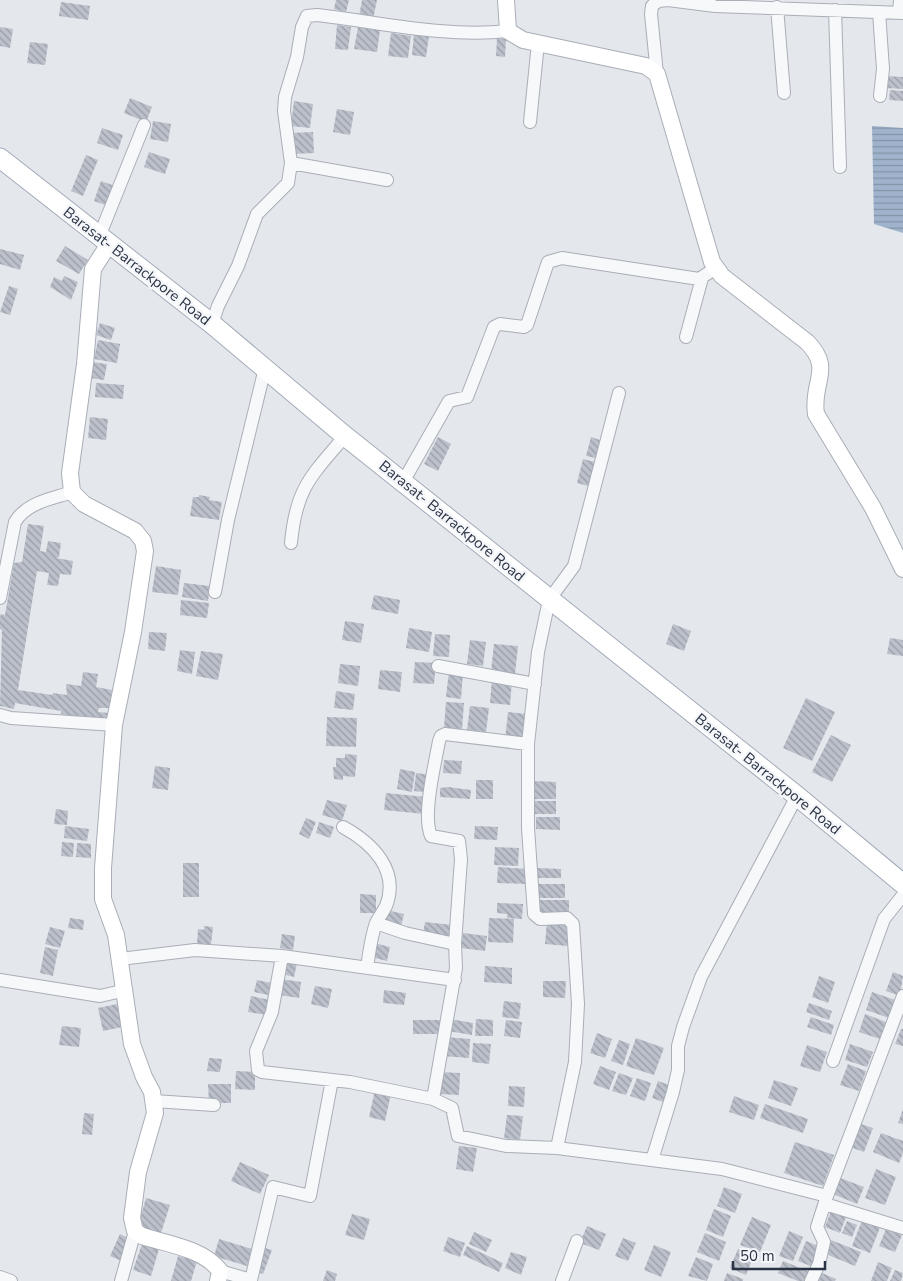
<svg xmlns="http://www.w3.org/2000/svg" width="903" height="1281" font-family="'Nunito Sans',sans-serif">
<defs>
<pattern id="water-rules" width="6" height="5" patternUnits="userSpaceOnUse" patternTransform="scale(1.25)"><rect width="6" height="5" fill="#9fb4cc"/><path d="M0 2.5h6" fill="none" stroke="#8293a7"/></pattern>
<pattern id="building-back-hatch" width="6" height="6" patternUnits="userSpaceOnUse" patternTransform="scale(1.25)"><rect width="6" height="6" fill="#bbc0ca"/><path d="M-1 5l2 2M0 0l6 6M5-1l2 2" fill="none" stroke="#989da6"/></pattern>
</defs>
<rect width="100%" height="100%" fill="#e4e7ec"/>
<path fill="url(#water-rules)" d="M872 126 903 128V233L874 224Z"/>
<path fill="url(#building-back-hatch)" d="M336 0H349L346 12 334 9Z
M362 0H377L373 19 359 17Z
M61 2 90 6 88 20 59 16Z
M337 25 351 27 348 50 335 49Z
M0 27 13 29 10 48 0 46Z
M358 27 380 30 377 52 354 49Z
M391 33 411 36 408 58 388 56Z
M414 34 429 36 426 57 412 55Z
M497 38 506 39 505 57 496 56Z
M30 42 48 44 45 65 27 63Z
M887 76 903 77V89L886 88Z
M890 90 903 91V101L889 100Z
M130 98 152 107 146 122 124 113Z
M294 101 313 104 310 128 291 126Z
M337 109 354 112 350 135 333 132Z
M153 121 171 124 168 142 150 139Z
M102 128 123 135 118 150 97 143Z
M313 132 314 153 292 154 291 133Z
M149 152 170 159 165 174 144 167Z
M86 155 98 160 83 196 71 191Z
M101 181 115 186 108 206 94 201Z
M65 246 88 260 79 274 56 261Z
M0 249 24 255 20 270 0 264Z
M64 276 78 282 71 300 50 287 54 277 62 281Z
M9 286 18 289 10 315 0 312Z
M100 323 115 328 111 340 96 335Z
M98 340 120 344 117 363 94 359Z
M92 362 107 364 104 380 90 378Z
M96 383 124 385 123 399 95 397Z
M90 417 108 419 106 440 88 438Z
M438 437 451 444 438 471 424 464Z
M591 437 600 440 596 458 586 456Z
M583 459 595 462 588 486 577 483Z
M199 495 210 497 209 500 222 502 219 520 190 516 193 497H199Z
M28 524 44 526 40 551 46 552 48 541 61 543 59 557 56 558 73 561 71 575 60 574 58 586 47 585 49 573 37 571 18 690 52 695 53 693 67 695 66 684 81 686 83 672 98 674 96 687 112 690 109 708H99L98 712 108 713 106 722 61 714V711L15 703 14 709 0 706 2 630 0 629V617L1 614 5 615 14 563 22 562Z
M156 566 181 570 178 595 152 592Z
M184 583 210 586 208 601 182 597Z
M374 595 400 600 398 614 371 609Z
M181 600 209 603 207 618 180 615Z
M345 621 364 624 361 643 342 640Z
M673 624 691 631 684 651 666 644Z
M409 628 432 632 429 652 406 648Z
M149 632 167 633 165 651 148 649Z
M435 634 450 635 449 657 433 656Z
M890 638 903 640V656L887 654Z
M470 640 486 642 483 666 467 664Z
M494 644 518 646 515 674 491 671Z
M180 650 195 652 192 674 177 671Z
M201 651 223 654 218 680 196 676Z
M415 662 436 663 434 684 413 683Z
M340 664 360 666 358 686 338 683Z
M380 670 402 672 400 692 378 689Z
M449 671 463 673 461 699 446 697Z
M492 679 512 680 510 705 490 703Z
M336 691 355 694 353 710 334 708Z
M806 698 835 712 812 761 783 748Z
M446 702 464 703 462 729 444 728Z
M470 706 489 708 486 732 467 730Z
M508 712 526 714 523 742 505 740Z
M327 717 357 718 356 747 326 746Z
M831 735 851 745 832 782 812 772Z
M345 754 357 755 355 777 343 776V780L334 779 333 767H336V758H345Z
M444 760 462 761 461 774 443 773Z
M155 766 170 768 168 790 152 788Z
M400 769 415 772 412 792 397 789Z
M416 773 432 775 430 793 414 791Z
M476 780H493V799H476Z
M535 781 556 782V799H535Z
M448 787 471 790 470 799 440 797V788Z
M386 793 426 797 425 814 384 810Z
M327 800 347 805 342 821 322 815Z
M534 801H556V814H534Z
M56 809 68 811 67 825 54 824Z
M536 817H560V830L536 829Z
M306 818 316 822 309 839 299 834Z
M319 822 334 827 330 838 316 833Z
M65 826 89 829 87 841 64 838Z
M475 826 498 827 497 840 474 839Z
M62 842 74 843 73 857 61 856Z
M77 843 91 844V858L76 857Z
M495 847 519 848 518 866 494 865Z
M183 863H199V897H183Z
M498 867 528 869 527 884 497 883Z
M538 868 561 869V878H538Z
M539 884H565V898H538Z
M360 894 376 895V913H360Z
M538 900H569V915L538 914Z
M497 903 523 904 522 919 507 918V914L497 913Z
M386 910 404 914 401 926 383 922Z
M70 918 84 920 83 930 68 928Z
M489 918 514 919 513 943 488 942Z
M547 921 570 923 568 946 545 944Z
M425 922 452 925 451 938 423 935Z
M204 926 213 927 211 945 197 944 198 929 204 930Z
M50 927 65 931 60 948 45 944Z
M463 933 487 936 485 951 461 948Z
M282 934 295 936 293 950 280 948Z
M374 943 390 947 387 961 371 957Z
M45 947 58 950 53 976 40 973Z
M285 960 297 963 294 977 282 974Z
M485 966 512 968V984L484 982Z
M893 972 903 976 900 996 886 991Z
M819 976 835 982 828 1003 812 997Z
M281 979 301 982 299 998 279 995Z
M257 980 276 984 273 996 254 992Z
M543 981H566L565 998 543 997Z
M315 986 332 989 328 1008 311 1004Z
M384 990 406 993 404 1005 383 1003Z
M872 992 898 1001 892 1019 866 1010Z
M251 996 270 1000 268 1015 248 1012Z
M504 1001 521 1003 519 1019 502 1017Z
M809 1003 832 1011 829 1020 806 1012Z
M117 1004 122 1027 103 1031 98 1008Z
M865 1014 886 1022 880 1039 859 1032Z
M811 1017 834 1025 831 1035 807 1027Z
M450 1019 473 1023 472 1035 448 1031Z
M476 1019 493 1020V1036H475Z
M413 1020H442V1034H413Z
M506 1020 522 1022 520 1038 504 1036Z
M62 1026 81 1028 79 1047 59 1045Z
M901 1029H903V1046L895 1044Z
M597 1033 612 1039 605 1058 590 1053Z
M444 1037 470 1039 469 1058 443 1056Z
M636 1038 664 1048 654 1075 626 1066Z
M619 1040 630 1044 623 1065 611 1061Z
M473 1043 491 1044 489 1064 472 1062Z
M850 1044 873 1052 867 1067 845 1060Z
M807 1045 827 1052 820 1072 800 1066Z
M209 1058 222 1059 220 1072 207 1071Z
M848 1064 866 1071 859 1091 840 1085Z
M600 1066 616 1072 609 1090 593 1084Z
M236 1071 255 1072V1090L235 1089Z
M439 1072 460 1073 459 1095 438 1094Z
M619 1073 633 1078 626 1095 612 1091Z
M637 1078 651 1083 645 1101 630 1096Z
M774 1080 798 1088 791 1106 768 1098Z
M658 1081 672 1086 666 1103 652 1098Z
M208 1084H231V1103H209Z
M509 1086 525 1087 524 1107 508 1106Z
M375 1090 391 1094 385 1121 369 1117Z
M734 1096 759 1105 754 1120 729 1112Z
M765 1104 808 1119 803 1133 760 1118Z
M903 1109V1124L898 1123Z
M84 1113 94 1114 92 1135 82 1134Z
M507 1115 523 1116 520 1140 504 1138Z
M858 1123 873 1128 864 1152 850 1147Z
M881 1133 903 1141V1153L899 1163 873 1152Z
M795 1142 834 1155 823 1186 784 1173Z
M459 1146 477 1148 473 1172 456 1169Z
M240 1162 269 1175 260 1194 231 1181Z
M876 1169 896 1177 885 1205 865 1198Z
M840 1178 864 1187 857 1204 833 1194Z
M724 1187 742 1194 735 1213 717 1206Z
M146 1198 170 1205 161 1233 138 1226Z
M714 1209 731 1216 723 1237 706 1230Z
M831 1211 846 1217 840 1233 825 1227Z
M352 1214 370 1219 364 1240 345 1235Z
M752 1217 771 1225 760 1252 740 1245Z
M863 1218 881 1225 870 1253 852 1246Z
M847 1221 857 1225 852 1237 842 1233Z
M587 1226 606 1234 599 1250 580 1243Z
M886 1229 902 1235 895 1252 879 1246Z
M789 1231 803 1237 793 1261 779 1256Z
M474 1232 492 1240 486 1252 469 1244Z
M705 1233 726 1242 719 1261 697 1252Z
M120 1234 132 1240 122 1261 110 1256Z
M448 1237 465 1243 460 1257 443 1251Z
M623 1238 636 1243 628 1261 615 1256Z
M219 1239 252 1249 247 1266 214 1256Z
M831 1240 861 1252 855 1266 826 1254Z
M806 1241 821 1247 813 1267 798 1261Z
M142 1244 159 1249 151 1276 133 1270Z
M654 1245 671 1252 661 1277 644 1270Z
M467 1246 503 1263 499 1272 463 1255Z
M262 1247 272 1250 263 1274 253 1270Z
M738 1249 754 1255 746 1275 730 1268Z
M511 1252 527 1257 521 1275 505 1268Z
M178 1256 197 1261 191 1281H171Z
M696 1257 713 1264 707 1281 688 1276Z
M783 1261 810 1272 806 1281H798L778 1273Z
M878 1262 892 1268 887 1281H871Z
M327 1270 337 1274 335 1281H323Z
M895 1270 903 1273 901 1281H890Z
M727 1273 743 1279V1281H724Z
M822 1273 836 1279 835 1281H818Z"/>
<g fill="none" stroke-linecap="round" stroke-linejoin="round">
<defs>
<path id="street" d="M777 7 784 93
M835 10 840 167
M879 12 883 69 880 96
M899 13 900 0
M657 74 651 14 652 6 658 1 668 0 715 6 903 13
M530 122 538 43
M291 163 387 180
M99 237 144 125
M212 324 218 306 238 266 257 214 288 183 291 163 284 111 285 97 297 57 302 27 307 16 317 15C380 22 445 38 508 31
M686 337 702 278
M403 482 449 401 467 397 494 327 500 324 524 327 527 325 548 262 562 258 699 279 716 268
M291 543C296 488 311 476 345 436
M215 592 228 520 265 368
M0 598 15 522C27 502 52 499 72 492
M438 666 535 684
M0 715 11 718 114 725
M528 744 445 734 441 736 439 741C435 764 422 815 431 836L459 841 461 859 455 944 456 968 433 1099 452 1108 458 1136 506 1146 557 1148 722 1169 827 1196 903 996
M343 827C372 843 400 870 386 906 383 912 379 917 376 923 371 937 369 953 367 968
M376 923 405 933 455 944
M120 959 195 950 282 956
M0 980 100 996 126 990
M833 1061 884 919 903 895
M433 1099 350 1082 262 1072 258 1070 256 1051 272 1012 282 956 455 980
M154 1101 214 1105
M557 1148 575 1062 578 1004 573 924 567 918 540 919 534 914 528 828V744L538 652 549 600 574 566 619 393
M652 1160 673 1092 678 1070V1046L683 1027 701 977 797 796
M825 1204 903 1228
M220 1271 251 1280 273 1187 310 1196 332 1080
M0 1277 11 1281
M121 1281 135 1231
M562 1281 577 1241
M811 1281 819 1264 824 1242 817 1227 827 1196"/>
<path id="secondary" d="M506 0 508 31 523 40 646 66 657 74 712 262 722 276 807 342C834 369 811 382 816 414L873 508 903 569
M109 244 93 269 85 364 70 473 72 492 84 504 135 531 143 541 145 551 133 632 114 725 103 868V899L116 935 132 1044 144 1077 152 1092 155 1113 138 1172 132 1218 135 1231 142 1236C168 1244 204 1249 220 1271L218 1281"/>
<path id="primary" d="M0 158 212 324 345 436 797 796 903 884"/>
</defs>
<use href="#street" stroke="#a9aeb7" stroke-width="14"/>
<use href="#secondary" stroke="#a9aeb7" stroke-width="18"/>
<use href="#primary" stroke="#a3abb8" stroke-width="21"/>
<use href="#street" stroke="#f7f8fa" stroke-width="12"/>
<use href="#secondary" stroke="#fff" stroke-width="16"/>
<use href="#primary" stroke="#fff" stroke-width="19"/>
</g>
<g text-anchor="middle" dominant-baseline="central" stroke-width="5" stroke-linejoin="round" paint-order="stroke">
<g font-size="15" fill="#2b3445" stroke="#f4f6f9">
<text transform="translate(137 266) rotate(38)">Barasat- Barrackpore Road</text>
<text transform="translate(452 521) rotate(39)">Barasat- Barrackpore Road</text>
<text transform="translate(768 774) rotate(39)">Barasat- Barrackpore Road</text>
</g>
</g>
<path d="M733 1261v8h92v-8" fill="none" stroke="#2b3445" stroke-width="2.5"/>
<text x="740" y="1261" font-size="15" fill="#2b3445" stroke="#f4f6f9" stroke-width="4" paint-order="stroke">50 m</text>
</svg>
